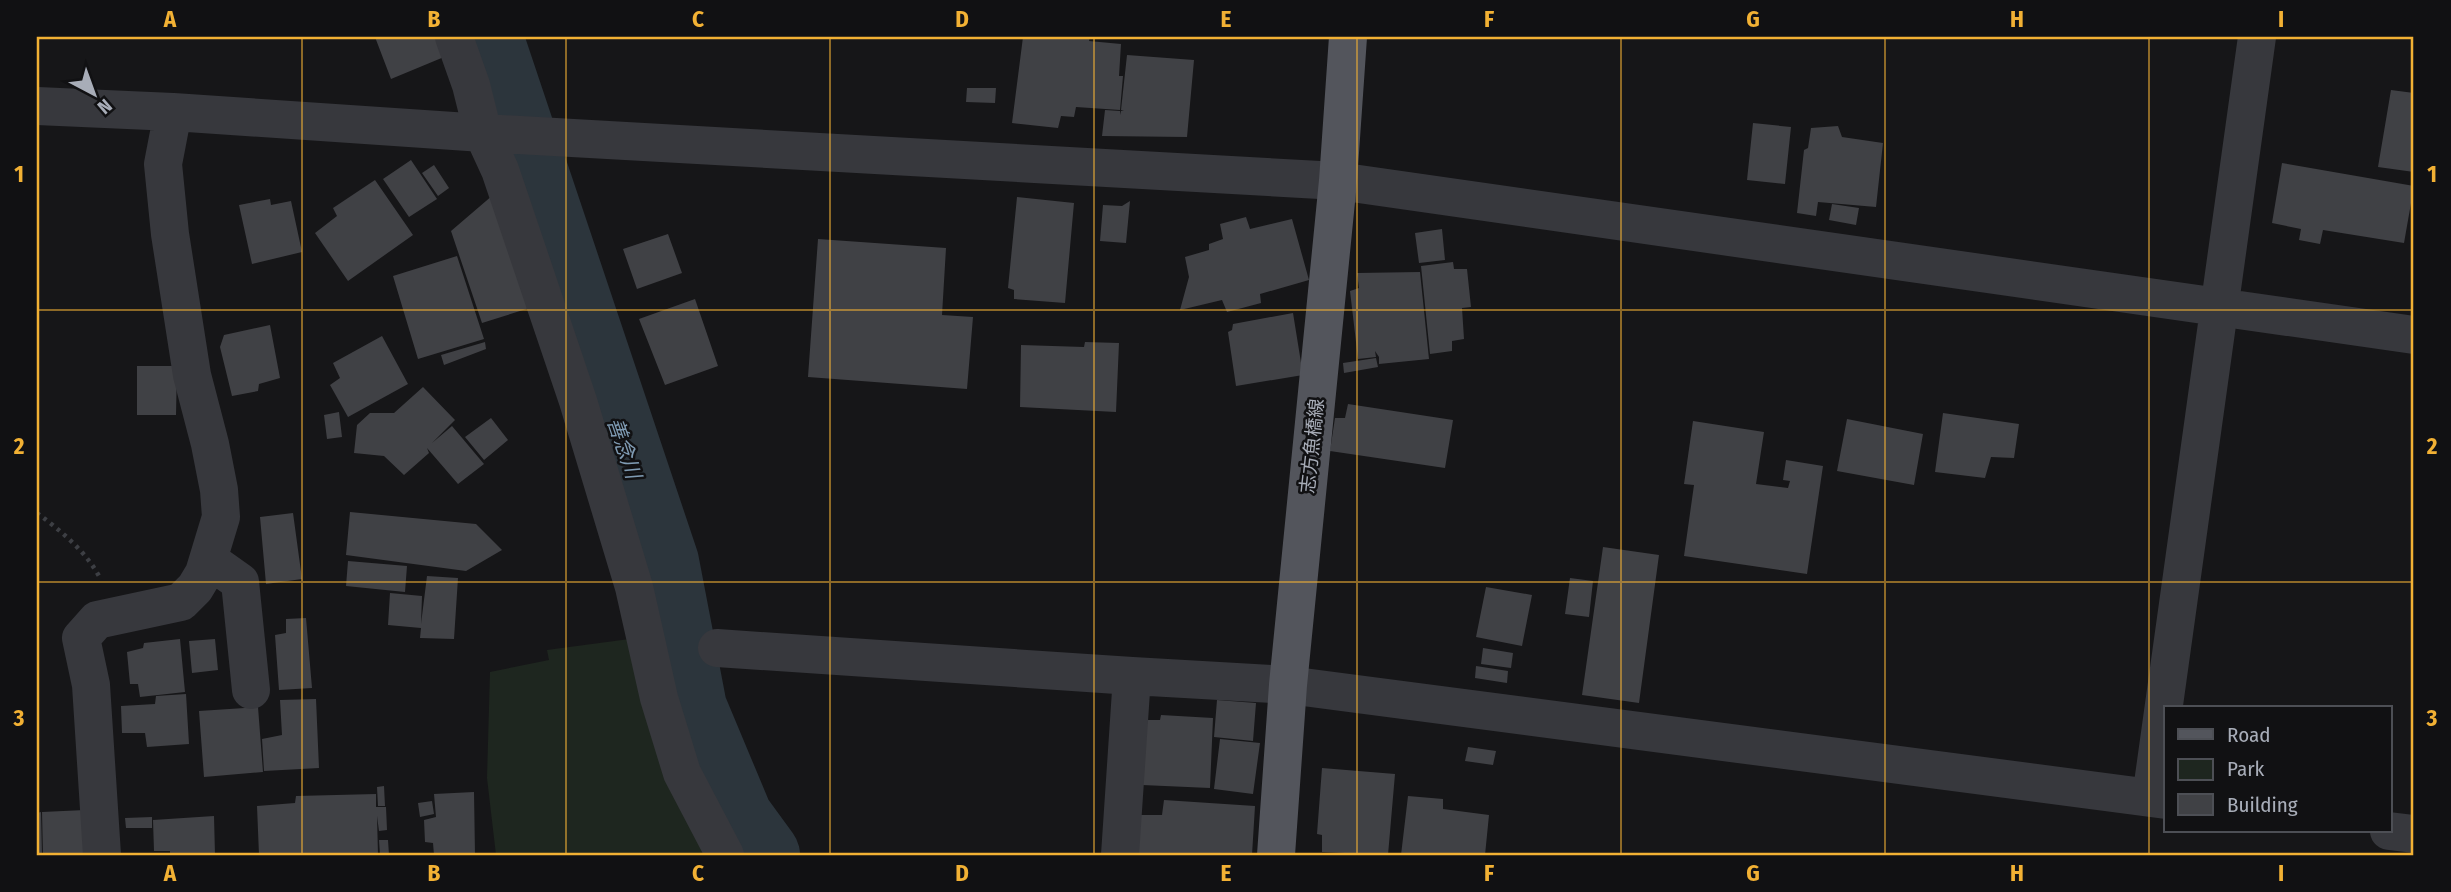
<svg xmlns="http://www.w3.org/2000/svg" width="2451" height="892" font-family="'Fira Sans Condensed','Noto Sans JP',sans-serif">
<rect width="100%" height="100%" fill="#161618"/>
<path fill="#1e261f" d="M637 638 711 851 701 855H496L487 778 490 672 549 660 547 650Z"/>
<g fill="none" stroke-linecap="round" stroke-linejoin="round">
<path stroke="#2c353c" stroke-width="74" d="M486 37 662 562 690 708 736 818 763 855"/>
</g>
<path fill="#404145" d="M375 37H436L444 57 391 79Z
M1023 37H1090L1089 41 1121 44 1119 76H1123L1120 110 1076 107 1074 117 1061 116 1058 128 1012 123Z
M1127 55 1194 60 1187 137 1102 136 1105 110 1120 111 1121 115V111H1124L1121 110Z
M967 88H996L995 103 966 102Z
M2391 90 2414 93V172L2378 167Z
M1753 123 1791 127 1785 184 1747 180Z
M1838 126 1842 137 1883 143 1876 207 1818 202 1816 216 1797 213 1804 150 1808 148 1811 128Z
M411 160 437 199 409 217 383 179Z
M2282 163 2414 186 2404 243 2323 230 2320 244 2299 240 2301 229 2272 223Z
M434 165 449 188 438 196 422 173Z
M375 180 413 235 348 281 315 233 337 216 333 208Z
M500 189 539 305 482 323 451 231Z
M1017 197 1074 203 1065 303 1014 299V290L1008 288Z
M270 199 271 205 291 201 302 252 252 264 239 205Z
M1130 201 1126 243 1100 241 1103 205 1122 206Z
M1832 204 1859 208 1856 225 1829 220Z
M1246 217 1250 229 1292 219 1309 280 1260 294 1261 303 1227 312 1222 300 1180 310 1189 277 1185 257 1209 250V244L1223 239 1220 224Z
M1442 229 1445 260 1419 263 1415 233Z
M668 234 682 273 637 289 623 249Z
M818 239 946 248 942 315 973 317 967 389 808 377Z
M457 256 484 339 418 359 393 276Z
M1453 262 1454 269H1467L1471 307 1462 308 1464 339 1452 341V351L1430 354 1421 266Z
M1420 272 1429 359 1379 364V357L1375 351 1376 357 1358 359 1350 291 1359 288 1357 273Z
M695 299 718 366 665 385 639 319Z
M1293 313 1303 375 1236 386 1228 332 1232 330 1233 324Z
M270 325 280 378 259 384 258 391 232 396 220 347 224 335Z
M382 336 408 384 348 417 330 385 340 378 333 363Z
M485 342 486 349 444 365 441 355Z
M1085 342 1119 343 1116 412 1020 407 1021 345 1084 347Z
M1376 358 1378 367 1344 373 1343 363Z
M137 366H177L176 415H137Z
M423 387 455 420 432 443 452 426 484 464 458 484 427 448 429 453 404 475 384 456 354 453 357 425 370 413H394Z
M1348 404 1453 420 1445 468 1330 451 1335 418H1345Z
M339 412 342 437 327 439 324 415Z
M1943 413 2019 424 2014 458 1991 457 1985 478 1935 472Z
M491 418 508 440 484 460 465 437Z
M1847 419 1923 434 1914 485 1837 471Z
M1693 421 1764 432 1756 484 1788 488 1790 481 1783 480 1786 460 1823 466 1807 574 1684 556 1694 485 1684 484Z
M350 512 476 524 502 550 466 571 346 555Z
M293 513 302 579 266 584 260 517Z
M1603 547 1659 555 1639 703 1582 695Z
M348 561 407 566 405 592 346 586Z
M427 576 458 578 454 639 420 638 421 628 388 625 390 593 422 596 421 624Z
M1570 578 1593 581 1589 617 1565 614Z
M1486 587 1532 595 1522 646 1476 637Z
M306 618 312 688 279 690 275 635 286 633V619Z
M180 639 185 692 140 697 138 684H130L127 652 143 648 144 643Z
M215 639 218 670 192 673 189 641Z
M1483 648 1513 653 1511 668 1481 664Z
M1476 666 1508 671 1507 683 1475 678Z
M186 694 189 744 147 747 145 733H122L121 706 155 704 156 696Z
M316 699 319 768 264 771 262 739 282 735 280 700Z
M1217 700 1256 703 1253 741 1214 737Z
M258 707 263 772 204 777 199 711Z
M1161 715 1213 718 1210 788 1142 785V720H1160Z
M1220 739 1260 743 1253 794 1214 789Z
M1468 747 1496 751 1493 765 1465 761Z
M1322 768 1395 774 1388 855 1322 852V835L1317 834Z
M384 786 385 806H378L377 787Z
M474 792 475 855H434L433 843 425 842 424 820 436 817 434 794Z
M376 794V807H386L387 830 379 831 377 816 378 855H259L257 806 295 803 296 796Z
M1408 796 1443 799V809L1489 815 1485 855H1401Z
M1164 800 1255 806 1252 855H1136L1138 815H1162Z
M432 801 434 814 420 817 418 803Z
M85 810 87 855H43L42 812Z
M41 812 42 855H37V813Z
M214 816 215 855H170V851H154L153 820Z
M152 817V828H126L125 818Z
M379 840H388L389 855H380Z"/>
<g fill="none" stroke-linecap="round" stroke-linejoin="round">
<path stroke="#3d3f44" stroke-width="4.5" stroke-dasharray="3.5 5" stroke-linecap="butt" d="M37 513C60 530 88 553 101 580"/>
<path stroke="#37383d" stroke-width="38" d="M454 37 471 85 483 133 500 170 578 401 634 587 659 698 682 773 725 855
M37 106 173 112 483 133 1338 181 2414 335
M209 560 240 582 251 690
M717 648 1132 676 1288 685 2166 800
M2151 798 2257 37
M2389 831 2414 834
M102 855 91 685 81 638 97 620 181 602 195 588 204 573 221 517 219 490 210 444 192 375 170 234 163 164 173 112
M1120 855 1132 676"/>
<path stroke="#53555c" stroke-width="38" d="M1276 855 1288 685 1338 181 1348 37"/>
</g>
<path fill="none" stroke="#f2b134" stroke-width="2" stroke-opacity="0.55" d="M302 37V855M566 37V855M830 37V855M1094 37V855M1357 37V855M1621 37V855M1885 37V855M2149 37V855M37 310H2414M37 582H2414"/>
<g text-anchor="middle" dominant-baseline="central" stroke-width="5" stroke-linejoin="round" paint-order="stroke">
<g font-size="19" fill="#a8adb8" stroke="#111113">
<text transform="translate(1312 446) rotate(-84)">志方魚橋線</text>
</g>
<g font-size="21" font-style="italic" fill="#7f9bb3" stroke="#111113">
<text transform="translate(624 448) rotate(71)">善念川</text>
</g>
</g>
<rect width="2451" height="892" fill="none" stroke="#111113" stroke-width="77"/>
<rect x="2164" y="706" width="228" height="126" fill="#111113" stroke="#4d4f55" stroke-width="2"/>
<rect x="2178" y="729" width="35" height="10" fill="#53555c" stroke="#4d4f55" stroke-width="2"/>
<text x="2227" y="742" font-size="21" fill="#a8adb8">Road</text>
<rect x="2178" y="759" width="35" height="21" fill="#1e261f" stroke="#4d4f55" stroke-width="2"/>
<text x="2227" y="776" font-size="21" fill="#a8adb8">Park</text>
<rect x="2178" y="794" width="35" height="21" fill="#404145" stroke="#4d4f55" stroke-width="2"/>
<text x="2227" y="812" font-size="21" fill="#a8adb8">Building</text>
<g transform="translate(94 94) rotate(139)" stroke="#111113" stroke-width="5" paint-order="stroke">
<path d="M0-5L12 26L0 18L-12 26Z" fill="#a8adb8"/>
<text y="-10" font-size="19" font-weight="bold" text-anchor="middle" fill="#a8adb8">N</text>
</g>
<rect x="38" y="38" width="2374" height="816" fill="none" stroke="#f2b134" stroke-width="2.5"/>
<g font-size="23" text-anchor="middle" font-weight="bold" fill="#f2b134">
<text x="170" y="27">A</text>
<text x="434" y="27">B</text>
<text x="698" y="27">C</text>
<text x="962" y="27">D</text>
<text x="1226" y="27">E</text>
<text x="1489" y="27">F</text>
<text x="1753" y="27">G</text>
<text x="2017" y="27">H</text>
<text x="2281" y="27">I</text>
<text x="19" y="182">1</text>
<text x="2432" y="182">1</text>
<text x="19" y="454">2</text>
<text x="2432" y="454">2</text>
<text x="19" y="726">3</text>
<text x="2432" y="726">3</text>
<text x="170" y="881">A</text>
<text x="434" y="881">B</text>
<text x="698" y="881">C</text>
<text x="962" y="881">D</text>
<text x="1226" y="881">E</text>
<text x="1489" y="881">F</text>
<text x="1753" y="881">G</text>
<text x="2017" y="881">H</text>
<text x="2281" y="881">I</text>
</g>
</svg>
